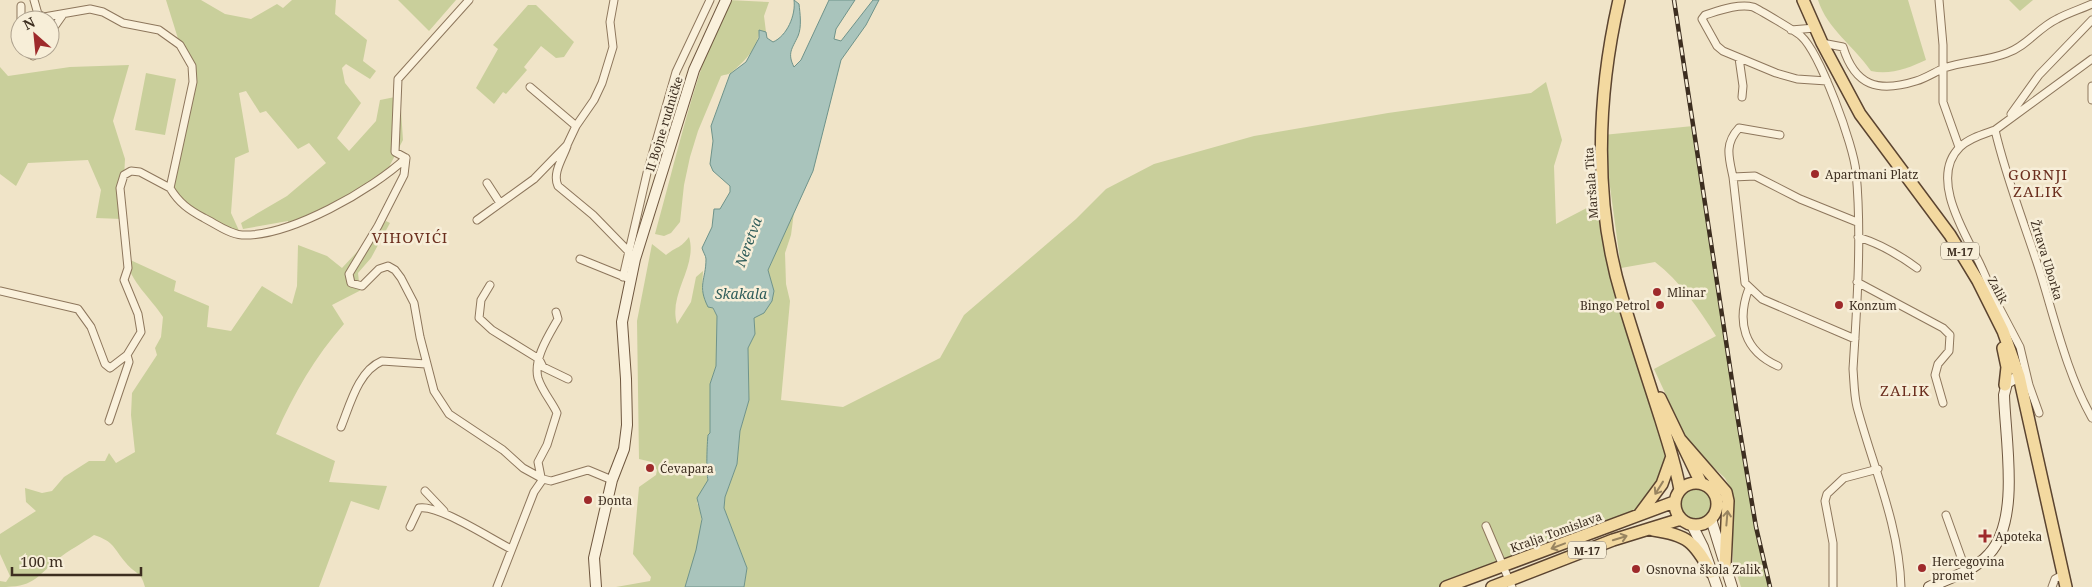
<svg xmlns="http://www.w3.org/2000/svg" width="2092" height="587" font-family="'Noto Serif',serif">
<rect width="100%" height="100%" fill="#f0e4c8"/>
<path fill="#c9cf9b" d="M166 0H201L225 14 251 19 277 4 283 8 292 0H336L335 14 367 40 363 61 376 71 370 79 346 64 342 68 345 83 361 103 337 138 349 151 376 121 380 100 400 96 403 140 390 165 387 178 289 228 288 221 243 229 241 223 287 196 326 163 309 143 298 149 266 111 260 113 246 91 239 93 249 152 235 158 231 213 241 235 189 212 172 190 194 72 180 45Z
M398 0H456L429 31Z
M728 0 769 2 764 16 766 32 759 30C759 47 744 62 732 72 729 75 725 74 721 76L698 131 690 157 684 185 680 222 671 233 664 236 655 234C677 156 694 74 728 0Z
M1818 0H1908L1926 60C1909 68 1891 75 1871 71 1854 46 1827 29 1818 0Z
M2009 0H2033L2020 11Z
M528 5H536L574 42 564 57 556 58 541 46 524 67 527 70 506 94 503 92 494 104 476 88 498 49 493 45Z
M129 65 113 121 125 159 122 219 96 218 101 190 88 160 28 163 16 186 0 174V67L8 76 70 67Z
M146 73 176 79 165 135 135 130Z
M1546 82 1562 140 1554 166 1556 224 1604 199 1608 228 1672 456 1646 506 1446 587H744L747 568 724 508 725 497 737 464 740 431 749 400 748 348 755 334 754 318 774 291 768 270 794 212 791 235 785 253 786 284 790 301 781 400 843 407 940 358 964 315 1076 219 1106 189 1154 164 1254 136 1388 113 1531 93Z
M1693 126 1745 471 1769 587H1741L1733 562 1732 491 1725 478 1696 451 1686 438 1654 369 1716 336C1699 309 1680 281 1655 262L1621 268 1603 135Z
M386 221 390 223 371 258 358 273 359 282 367 287 332 305 344 324C315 357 294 393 276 434L335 461 329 482 387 486 379 510 351 501 319 587H145C141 571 135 574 126 563 113 548 115 542 94 535 83 543 69 550 58 559 34 579 34 587 0 587V581L6 582 10 576 0 554V534L36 511 26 502 25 488 42 493 52 491 64 477 89 461H105L109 453 116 463 135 452 131 415 132 393 157 355 155 348 161 337 163 317C151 298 130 282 126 258L176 281 174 291 209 306 207 327 231 331 262 286 292 304 297 286 298 245 327 256 342 268Z
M689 237C698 266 668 294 677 324L691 302 696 277 703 271 702 290 717 316 716 366 710 384V433L707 448 709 465 706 474 708 480 697 503C709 523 692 566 685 587H616L650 581 651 577 633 554 639 487 656 475 657 470 652 462 639 459 637 321 652 244 666 255C677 246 680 249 689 237Z
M1676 504a20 20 0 1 1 40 0a20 20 0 1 1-40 0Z"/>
<path fill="#a9c4bc" stroke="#6f938a" d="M794 0 799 4C800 13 802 27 798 36 792 49 787 53 794 67L801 60 829 0H855L836 29 834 39 841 41 873 0H879L866 25 841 60 813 171 768 270 774 291 772 301 764 313 754 318 755 334 748 348 749 400 740 431 737 464 725 497 724 508 747 568 744 587H685L696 550 702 519 697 498 708 480C706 474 707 443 708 435L710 433V384L716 366 717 316 713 308 708 307C697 285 706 280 706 259 706 256 703 252 702 248L712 227 714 209H720L730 192V186L713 171 710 164 713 141 711 126 730 74 746 62 759 38V30L766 32 767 38 773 42C787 36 796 15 794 0Z"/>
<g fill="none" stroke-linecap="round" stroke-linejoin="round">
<defs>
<path id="street" d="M34 0 38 14 44 17 90 9 103 12 123 23 159 30 180 45 192 66 193 82 170 188C179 203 189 210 204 218 216 224 229 234 242 235 290 237 373 189 406 158L404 175 378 226 349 274 351 283 362 286 379 269 388 266 395 270 401 278 414 303 420 337 434 391 449 414 503 450 523 468 543 479 551 481 588 470 612 480
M1939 0 1943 45V102L1959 147
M21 20V6
M20 29 17 41 20 46
M1791 30 1815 28
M50 33 62 16
M1822 43 1843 47C1855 86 1878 93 1916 81 1926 78 1935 72 1944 68 1965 61 1987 61 2007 53 2027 46 2038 28 2057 19 2068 13 2081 9 2092 4
M23 50 33 56 42 50
M1739 58 1743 86 1742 97
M1827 81 1797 79 1776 73 1723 51 1717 46 1702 19 1705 15C1718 11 1739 3 1753 7 1758 9 1797 32 1801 36 1820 53 1854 146 1856 172 1862 234 1857 306 1853 369 1854 381 1854 395 1857 407 1873 467 1899 524 1901 587
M2092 86V100
M530 87 576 126
M2011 114 2039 75 2092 20
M1995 130C2006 178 2025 225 2040 272 2055 320 2067 374 2092 418
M567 146C563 158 552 173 558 186L593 215 630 253
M406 158 395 152 398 79 469 0
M1733 177C1729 158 1724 144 1739 128L1780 135
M487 183 500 203
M477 220 534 179 567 145 576 126 594 100 602 83 613 47 610 22 614 0
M1858 237C1881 244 1898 254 1917 268
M580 259 627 278
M623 277 647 173 676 72 710 0
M1857 282 1943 328 1950 335 1949 351 1938 364 1935 375 1943 403
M490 285 481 300 479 318 492 330 539 359 543 367 568 379
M1749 288C1736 322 1744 351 1778 366
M0 291 78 309 91 327 105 364 110 368 127 355 141 332 138 314 124 280 128 268 120 188 124 175 131 171 140 172 170 188
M2000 309 2020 347 2029 385 2039 413
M1999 316C1995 297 1987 279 1979 262 1964 232 1929 177 1960 147 1969 138 1984 134 1995 130L2092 59
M1855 339 1762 299 1745 283 1733 177 1755 176 1800 199 1857 222
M109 421 129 362 127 355
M341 427C350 405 358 371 382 361L426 364
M541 477 538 462 547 445 557 413C552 402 542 391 538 378 533 359 549 335 558 319L556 312
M425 491 444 511
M1946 515 1966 571
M1486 526 1512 587
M410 527 419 508C438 504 491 539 511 549
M497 587 534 492 543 479
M1833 587V543L1825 501 1827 494 1844 478 1878 469
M2052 587 2055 579 2064 574"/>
<path id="secondary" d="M1711 519 1732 587
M1692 525 1703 547 1717 587
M596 587 594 558 612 480 624 449 627 425 626 379 622 322 635 259 694 70 726 0
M1929 587C1950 578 1974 571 1989 554 2021 520 2005 438 2004 395L2007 383 2019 376"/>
<path id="primary" d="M1619 0C1597 96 1593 202 1622 297 1634 338 1648 379 1661 420 1668 443 1676 466 1680 490
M1803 0 1822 43 1860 114 1950 235 1978 281 2003 331 2019 376 2066 587
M2003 348 2007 367 2005 385
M1660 398 1701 483
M1679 438 1726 492 1728 501 1725 566
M1675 504a21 21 0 1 1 42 0a21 21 0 1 1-42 0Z
M1639 515 1662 484 1672 456
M1653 530C1688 535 1694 542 1711 572
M1446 587 1674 502
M1492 587 1613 540 1681 519"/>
</defs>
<use href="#street" stroke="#8d765c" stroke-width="9"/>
<use href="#secondary" stroke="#6f573f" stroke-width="12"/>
<use href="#primary" stroke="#5b4430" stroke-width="14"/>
<use href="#street" stroke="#faf1dc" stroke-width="7"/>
<use href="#secondary" stroke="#faf1dc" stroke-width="10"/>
<use href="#primary" stroke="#f3d9a0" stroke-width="11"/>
<defs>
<path id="rail" d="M1674 0 1738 420 1756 527 1770 587"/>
</defs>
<use href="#rail" stroke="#3d2e20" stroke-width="4.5"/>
<use href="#rail" stroke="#f7eed8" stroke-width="2.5" stroke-dasharray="8" stroke-linecap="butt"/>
</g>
<defs><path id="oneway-shaft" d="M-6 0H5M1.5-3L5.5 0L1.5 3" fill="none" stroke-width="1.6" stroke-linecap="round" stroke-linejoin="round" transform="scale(1.25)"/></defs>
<g stroke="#988460">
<use href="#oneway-shaft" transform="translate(1659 488) rotate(122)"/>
<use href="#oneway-shaft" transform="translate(1727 518) rotate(-85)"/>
<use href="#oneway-shaft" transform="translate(1620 538) rotate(-17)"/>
<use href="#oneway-shaft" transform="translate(1558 546) rotate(159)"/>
</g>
<g fill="#9e2a2b" stroke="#f7eed8" stroke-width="2">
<circle cx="1815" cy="174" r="5"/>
<circle cx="1657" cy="292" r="5"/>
<circle cx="1660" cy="305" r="5"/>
<circle cx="1839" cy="305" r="5"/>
<circle cx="650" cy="468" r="5"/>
<circle cx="588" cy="500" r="5"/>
<path d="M1982.5 528.5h5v5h5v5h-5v5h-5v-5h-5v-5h5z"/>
<circle cx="1922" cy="568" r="5"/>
<circle cx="1636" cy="569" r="5"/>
</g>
<g text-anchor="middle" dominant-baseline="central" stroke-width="5" stroke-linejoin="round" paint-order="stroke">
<g fill="#f7eed8" stroke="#756857" stroke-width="1">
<rect x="1941" y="242.5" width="38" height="17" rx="4"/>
<rect x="1568" y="541.5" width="38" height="17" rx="4"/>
</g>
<g font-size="11" font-weight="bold" fill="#3d2e20">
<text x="1960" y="251">M-17</text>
<text x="1587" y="550">M-17</text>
</g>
<g font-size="12" fill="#3d2e20" stroke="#f7eed8">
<text transform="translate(664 124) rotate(-73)">II Bojne rudničke</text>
<text transform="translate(1591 183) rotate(-94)">Maršala Tita</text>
<text transform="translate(2047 260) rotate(73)">Žrtava Uborka</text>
<text transform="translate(1998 290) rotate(62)">Zalik</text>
<text transform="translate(1556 532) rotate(-20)">Kralja Tomislava</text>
</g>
<g font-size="12" fill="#3d2e20" stroke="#f7eed8" text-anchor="start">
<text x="1825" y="174">Apartmani Platz</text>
<text x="1667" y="292">Mlinar</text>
<text x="1650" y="305" text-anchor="end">Bingo Petrol</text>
<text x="1849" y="305">Konzum</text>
<text x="660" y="468">Ćevapara</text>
<text x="598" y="500">Đonta</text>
<text x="1995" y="536">Apoteka</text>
<text x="1932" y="561">Hercegovina<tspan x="1932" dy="14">promet</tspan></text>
<text x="1646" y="569">Osnovna škola Zalik</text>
</g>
<g font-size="14" font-style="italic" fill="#2f5d5a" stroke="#f7eed8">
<text transform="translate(748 242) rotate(-70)">Neretva</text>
<text x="741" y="293">Skakala</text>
</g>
<g font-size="15" letter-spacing="1" fill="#6b2e1e" stroke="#f7eed8">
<text x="2038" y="174">GORNJI<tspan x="2038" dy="17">ZALIK</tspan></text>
<text x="410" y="237">VIHOVIĆI</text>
<text x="1905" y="390">ZALIK</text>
</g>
</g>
<g transform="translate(35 35) rotate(333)"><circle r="24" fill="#f7eed8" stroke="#ada18e"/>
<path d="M0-4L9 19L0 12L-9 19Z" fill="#9e2a2b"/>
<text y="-8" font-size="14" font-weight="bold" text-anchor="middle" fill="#3d2e20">N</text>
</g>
<path d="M12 567v8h129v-8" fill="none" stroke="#3d2e20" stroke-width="2.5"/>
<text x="20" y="567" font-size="15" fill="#3d2e20" stroke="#f7eed8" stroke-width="4" paint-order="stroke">100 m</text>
</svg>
